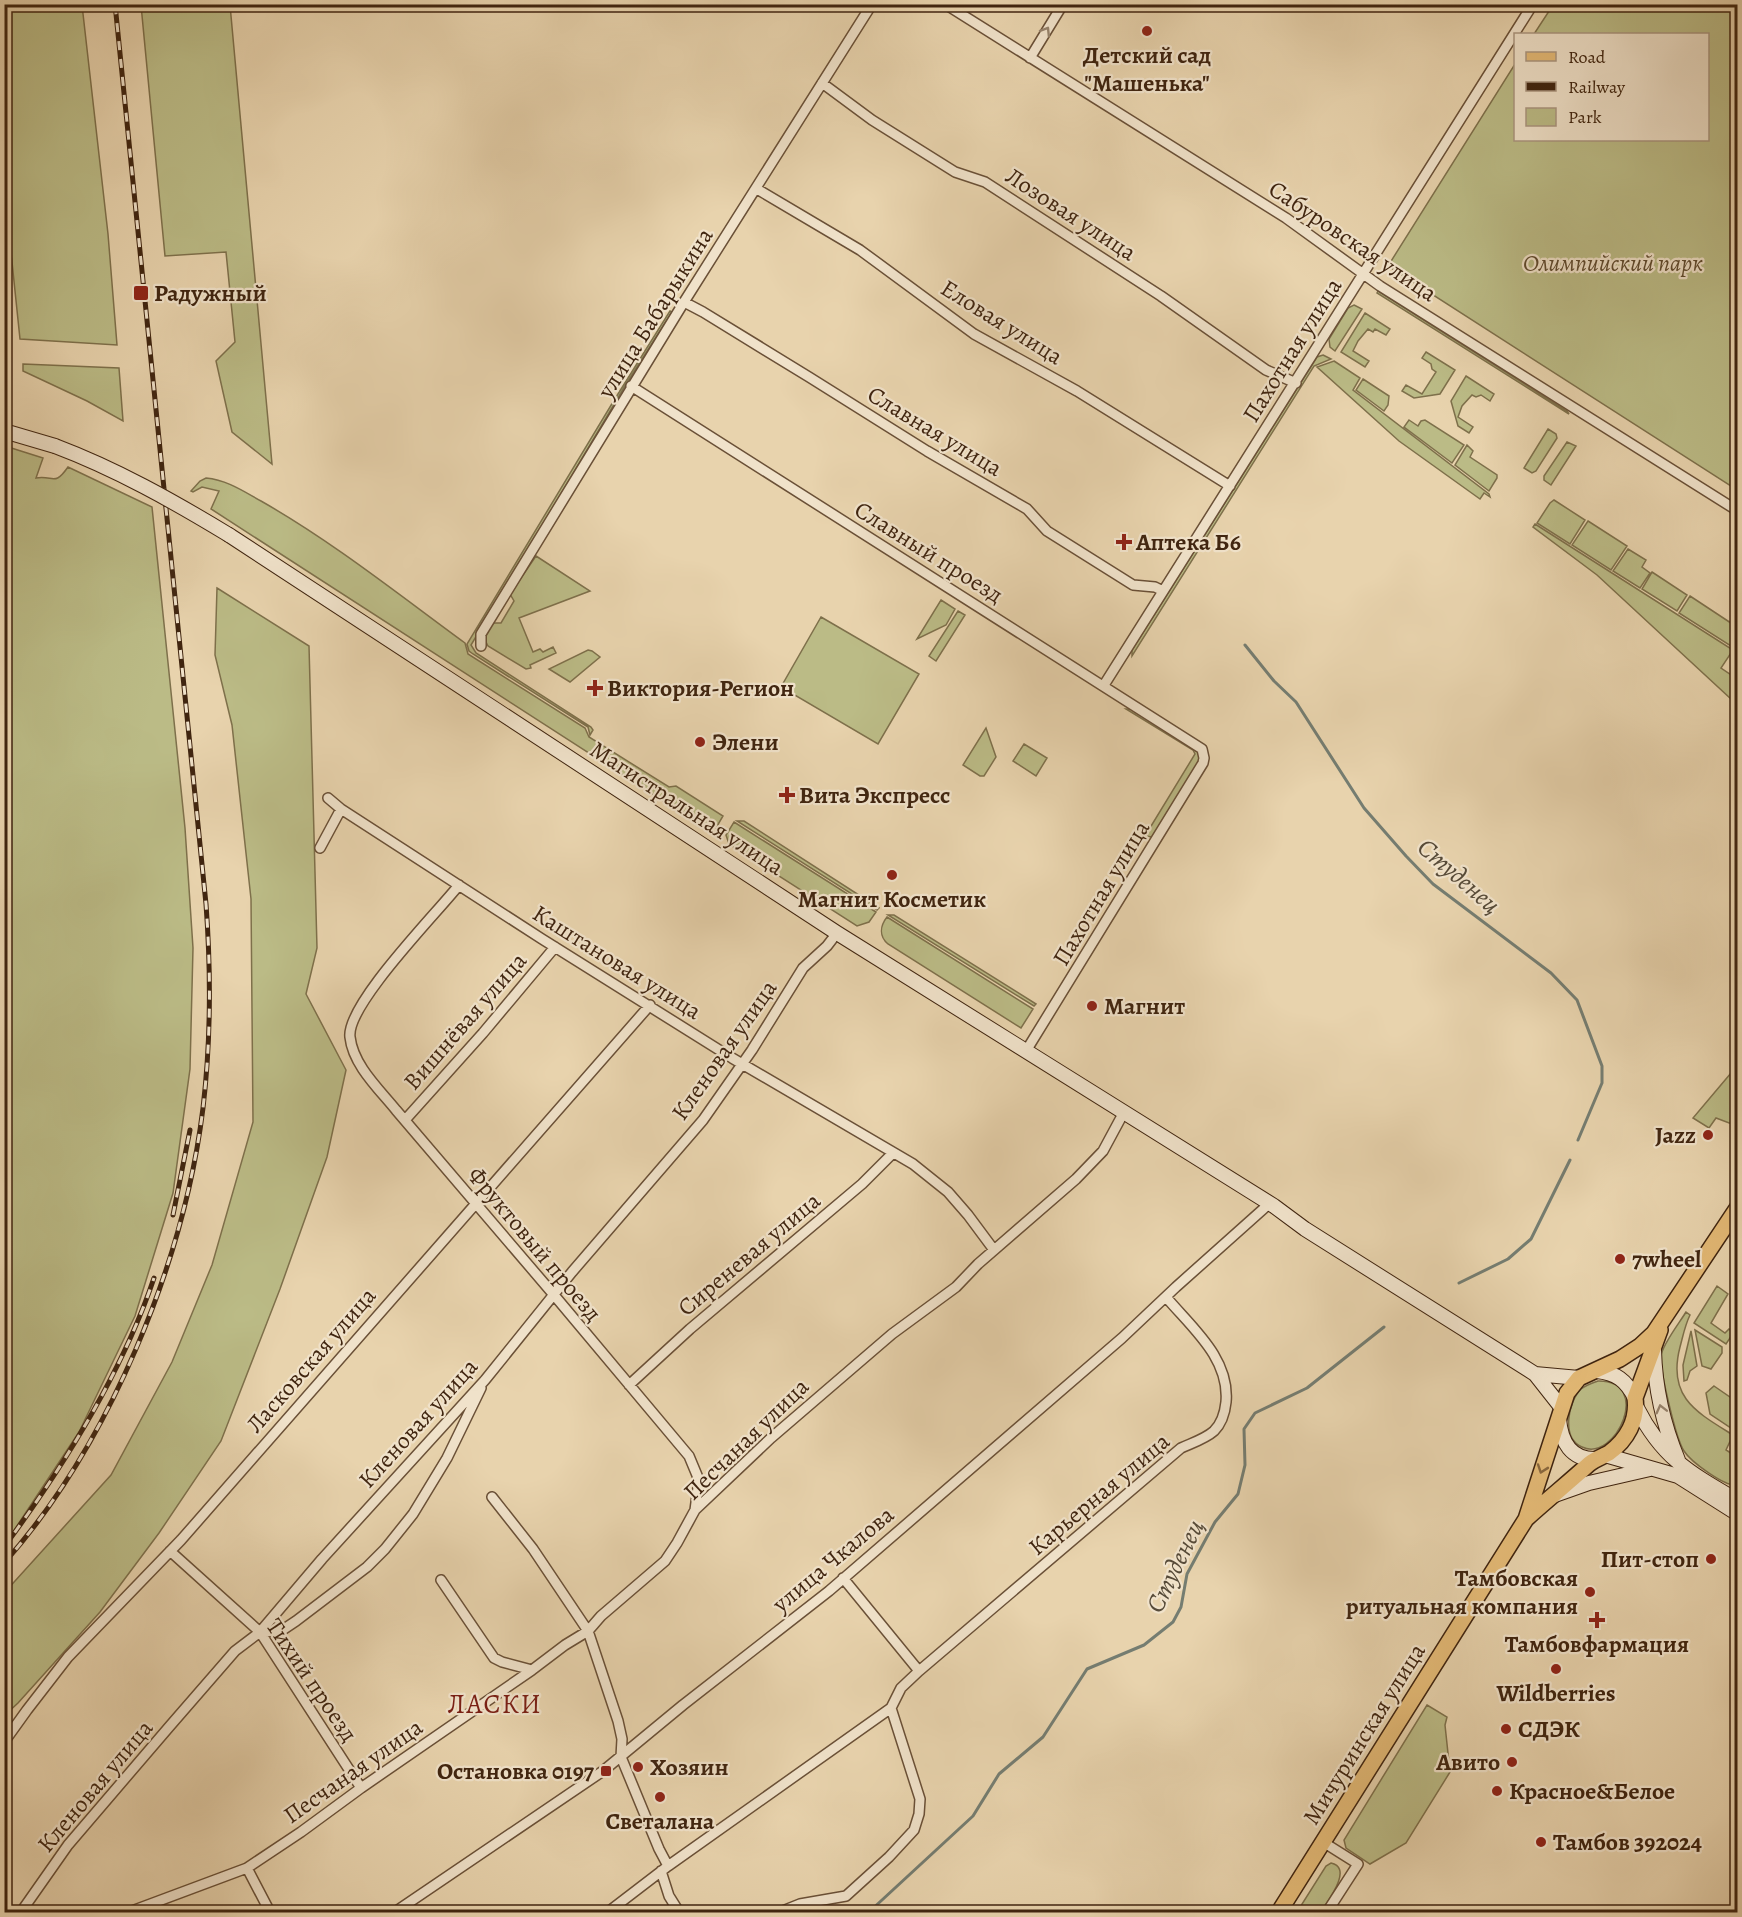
<svg xmlns="http://www.w3.org/2000/svg" width="1742" height="1917" font-family="Alegreya,serif">
<rect width="100%" height="100%" fill="#e8d3ad"/>
<filter id="stains"><feTurbulence type="fractalNoise" baseFrequency=".00333" numOctaves="4"/><feColorMatrix values="0 0 0 0 .2 0 0 0 0 .09 0 0 0 0 .02 0 0 0 .5 -.17"/></filter>
<radialGradient id="worn" r=".72"><stop offset=".6" stop-color="#630" stop-opacity="0"/><stop offset="1" stop-color="#630" stop-opacity=".3"/></radialGradient>
<path fill="#bbbb86" stroke="#7e704b" stroke-width="1.5" d="M4 5H82L108 234 117 345 20 339 4 185Z
M141 5H230L272 464 232 432 216 361 235 342 226 252 165 256Z
M1553 5H1737V490L1388 266 1515 64 1516 140H1708V34H1534Z
M1378 291 1567 411 1569 414 1377 293Z
M1354 305 1362 309 1335 351 1330 347 1329 339 1348 308Z
M670 311 672 312 625 386 471 645 476 653 591 727 593 730 590 735 588 727 473 654 469 651 467 644 613 402Z
M1365 313 1390 329 1386 335 1375 329 1373 332 1368 329 1358 341 1353 351 1369 361 1365 367 1341 352Z
M1426 352 1455 370 1440 394 1414 398 1402 391 1406 385 1422 394 1436 372 1432 369 1431 364 1422 358Z
M1323 355 1331 359 1314 366 1132 656V650L1317 357Z
M1334 361 1360 378 1353 390 1489 494 1490 497 1484 493 1480 499 1399 441 1317 367Z
M23 364 119 368 123 421 87 401 23 371Z
M1466 376 1494 394 1490 401 1481 395 1476 397 1472 395 1462 406 1458 417 1473 427 1469 433 1458 426 1451 401Z
M1363 379 1389 396 1388 405 1384 411 1356 390Z
M1409 420 1418 426 1421 421 1425 420 1464 445 1452 463 1404 427Z
M1548 429 1556 434 1557 438 1536 471 1532 473 1524 468Z
M1567 442 1576 446 1551 485 1544 480V476Z
M1467 445 1473 451 1470 457 1497 475V478L1489 491 1455 465Z
M5 446 43 458 36 478C54 475 54 487 68 467L152 507 185 828 193 948 190 1069 173 1193 135 1316 79 1432 5 1544Z
M206 478C227 480 243 491 261 501 333 542 398 594 465 643L468 654 585 728 589 737 669 787 676 786 723 816 716 828H705L211 509 219 491 202 487 193 492 191 491 200 481Z
M1554 500 1585 520 1570 544 1537 523 1550 503Z
M1588 521 1627 546 1611 570 1572 545Z
M1535 524 1733 650 1721 668 1737 679V694L1731 699 1597 575 1533 527Z
M1628 549 1646 560 1642 567 1650 573 1640 588 1613 571Z
M536 556 590 591 519 618 533 652 540 649 543 652 553 647 556 653 530 665 531 668 526 669 488 646 484 638 492 623H501L514 601 510 594Z
M1652 572 1687 595 1677 611 1642 589Z
M217 588 309 646 317 948 306 994 346 1070 327 1157 280 1289 221 1441 159 1533 100 1612 18 1703 5 1715V1592L111 1475 172 1362 212 1265 253 1122 251 899 232 725 215 655Z
M1690 596 1737 627V642L1734 648 1679 613Z
M941 600 955 609 946 625 917 639Z
M958 611 965 615 936 661 929 656Z
M821 617 919 674 878 744 781 687Z
M588 650 592 651 600 657 570 682 549 669Z
M1126 709H1132L1200 753V760L1152 837 1145 836 1195 754 1193 750Z
M986 728 996 757 984 776H980L963 765Z
M1024 744 1047 758 1036 776 1013 761Z
M737 821H744L879 908 877 910Z
M734 822 876 912 869 922 857 926 729 844 726 835Z
M888 915H894L1036 1004 1034 1006Z
M887 917 1033 1009 1021 1028 888 944C879 936 880 926 887 917Z
M1731 1073 1737 1077V1126L1716 1118 1709 1128 1693 1118Z
M1717 1286 1728 1294 1711 1323 1725 1333 1729 1329 1734 1332 1726 1344 1694 1323Z
M1686 1312 1690 1315C1685 1325 1683 1336 1680 1347 1667 1397 1696 1412 1733 1435L1726 1450 1737 1457V1485C1725 1487 1691 1462 1684 1451 1676 1439 1660 1371 1661 1356 1662 1345 1680 1322 1686 1312Z
M1695 1330 1722 1347V1353L1711 1369 1702 1366Z
M1691 1331 1697 1366 1690 1371 1687 1380 1684 1381 1683 1365Z
M1598 1381C1653 1380 1616 1463 1582 1447 1561 1438 1568 1402 1581 1389 1586 1385 1592 1383 1598 1381Z
M1714 1386 1737 1402V1432L1710 1414 1706 1393Z
M1427 1705 1447 1717 1445 1725 1450 1772 1406 1843 1370 1864 1346 1848 1344 1840Z
M1331 1863C1354 1868 1327 1902 1321 1912H1297L1326 1866Z"/>
<g fill="none" stroke-linecap="round" stroke-linejoin="round">
<path stroke="#757d71" stroke-width="3" d="M1245 645 1274 681 1296 702 1364 808 1406 856 1433 884 1551 973 1577 1000 1602 1066V1083L1578 1140
M1459 1283 1508 1259 1531 1239 1570 1160
M869 1912 973 1816 999 1774 1043 1737 1087 1669 1144 1645 1173 1622 1181 1607 1187 1574 1215 1522 1238 1494 1245 1465 1244 1429 1255 1413 1307 1388 1384 1327"/>
<defs>
<path id="street" d="M945 4 1286 218 1380 286 1738 511
M1030 58 1063 4
M822 83 872 120 955 172 985 182 1161 296 1266 370 1296 383
M757 189 860 250 974 334 1077 391 1230 486
M684 302 703 312 809 377 927 451 1027 509 1047 531 1133 585 1155 587 1163 591
M631 386 1202 749 1204 758 1203 763 1026 1051
M481 646V634L684 302 872 4
M1104 685 1533 4
M328 798 341 809 542 939 732 1058 913 1164 948 1192 968 1215 994 1250
M320 848 341 809
M459 885C437 913 346 1005 350 1037 353 1065 379 1089 396 1110L554 1295 689 1456 699 1480 695 1510
M405 1120 483 1033 555 947
M629 1385 690 1329 862 1184 893 1153
M492 1497 533 1549 588 1631 618 1721 622 1739 621 1757 659 1849 668 1866
M170 1551 260 1632 361 1788
M441 1580 494 1658 502 1662 532 1670
M260 1632 281 1631 296 1621 367 1567 385 1549 413 1514 447 1458 481 1388
M919 1671 1181 1448C1192 1443 1205 1439 1214 1431 1222 1423 1225 1412 1226 1402 1230 1358 1191 1327 1166 1297
M4 1742 27 1710 68 1657 181 1540 650 1005
M1323 1842 1358 1864 1327 1912
M247 1868 270 1912
M661 1871 669 1896 679 1912
M21 1912 68 1845 169 1727 235 1651 260 1632 322 1559 485 1380 572 1272 703 1120 752 1050 803 968 827 946 837 933
M129 1912 247 1868 301 1832 361 1788 532 1670 565 1645 588 1631 601 1616 665 1561 677 1543 695 1510 771 1438 892 1334 956 1287 978 1264 1076 1179 1103 1151 1124 1112
M395 1912 603 1771 683 1705 829 1591 1122 1338 1176 1287 1270 1203
M608 1912 668 1866 891 1708 901 1688 919 1671 843 1578
M780 1912 800 1904 846 1896 889 1857 914 1830 919 1814 920 1799 891 1708"/>
<path id="secondary" d="M4 431 55 446
M229 535 837 933 1274 1206 1305 1229 1535 1374 1561 1407
M1654 1350C1655 1390 1663 1424 1678 1460
M1597 1371C1616 1373 1626 1380 1635 1398
M1535 1374 1579 1378
M1637 1408C1662 1458 1690 1473 1738 1501
M1559 1419C1561 1442 1571 1460 1596 1459
M1605 1455 1678 1476 1738 1514
M1555 1495 1589 1483 1650 1469"/>
<path id="primary" d="M1526 1519C1547 1500 1568 1483 1589 1464 1595 1459 1602 1457 1609 1453 1627 1440 1638 1420 1635 1398L1660 1330
M1279 1912 1526 1519 1567 1393 1579 1378 1620 1359 1640 1346 1654 1333 1738 1207"/>
</defs>
<use href="#street" stroke="#6a5037" stroke-width="12"/>
<use href="#secondary" stroke="#402510" stroke-width="16"/>
<use href="#primary" stroke="#402510" stroke-width="18"/>
<use href="#street" stroke="#f0e2ca" stroke-width="9"/>
<use href="#secondary" stroke="#f0e2ca" stroke-width="14"/>
<use href="#primary" stroke="#e4ba76" stroke-width="15"/>
<defs>
<path id="rail" d="M173 1215 190 1130
M4 1547C64 1466 122 1373 154 1278
M4 1563C109 1445 184 1263 203 1108 211 1040 211 972 206 904L115 4"/>
</defs>
<use href="#rail" stroke="#402510" stroke-width="5"/>
<use href="#rail" stroke="#f0e2ca" stroke-width="3" stroke-dasharray="9" stroke-linecap="butt"/>
<defs>
<path id="secondary-bridge" d="M55 446C116 469 173 501 229 535"/>
</defs>
<use href="#secondary-bridge" stroke="#402510" stroke-width="16" stroke-linecap="butt"/>
<use href="#secondary-bridge" stroke="#f0e2ca" stroke-width="14"/>
</g>
<defs><path id="oneway-chevron" d="M-2-3.5L2.5 0L-2 3.5" fill="none" stroke-width="1.6" stroke-linecap="round" stroke-linejoin="round" transform="scale(1.5)"/></defs>
<g stroke="#98846d">
<use href="#oneway-chevron" transform="translate(1046 31) rotate(-58)"/>
<use href="#oneway-chevron" transform="translate(1661 1409) rotate(-104)"/>
</g>
<use stroke="#8a683e" href="#oneway-chevron" transform="translate(1542 1469) rotate(109)"/>
<g fill="#8f2418" stroke="#f0e2ca" stroke-width="2">
<circle cx="1147" cy="31" r="6"/>
<rect x="133" y="285" width="16" height="16" rx="3"/>
<path d="M1121 533h6v6h6v6h-6v6h-6v-6h-6v-6h6z"/>
<path d="M592 679h6v6h6v6h-6v6h-6v-6h-6v-6h6z"/>
<circle cx="700" cy="742" r="6"/>
<path d="M784 786h6v6h6v6h-6v6h-6v-6h-6v-6h6z"/>
<circle cx="892" cy="875" r="6"/>
<circle cx="1092" cy="1006" r="6"/>
<circle cx="1708" cy="1135" r="6"/>
<circle cx="1620" cy="1259" r="6"/>
<circle cx="1711" cy="1559" r="6"/>
<circle cx="1590" cy="1592" r="6"/>
<path d="M1594 1611h6v6h6v6h-6v6h-6v-6h-6v-6h6z"/>
<circle cx="1556" cy="1669" r="6"/>
<circle cx="1506" cy="1729" r="6"/>
<circle cx="1512" cy="1762" r="6"/>
<circle cx="638" cy="1767" r="6"/>
<rect x="600" y="1765" width="12" height="12" rx="3"/>
<circle cx="1497" cy="1791" r="6"/>
<circle cx="660" cy="1797" r="6"/>
<circle cx="1541" cy="1842" r="6"/>
</g>
<g text-anchor="middle" dominant-baseline="central" stroke-width="4.5" stroke-linejoin="round" paint-order="stroke">
<g font-size="24" font-weight="bold" fill="#402510" stroke="#f0e2ca" text-anchor="start">
<text x="1147" y="55" text-anchor="middle">Детский сад<tspan x="1147" dy="28">"Машенька"</tspan></text>
<text x="154" y="293">Радужный</text>
<text x="1136" y="542">Аптека Б6</text>
<text x="607" y="688">Виктория-Регион</text>
<text x="712" y="742">Элени</text>
<text x="799" y="795">Вита Экспресс</text>
<text x="892" y="899" text-anchor="middle">Магнит Косметик</text>
<text x="1104" y="1006">Магнит</text>
<text x="1696" y="1135" text-anchor="end">Jazz</text>
<text x="1632" y="1259">7wheel</text>
<text x="1699" y="1559" text-anchor="end">Пит-стоп</text>
<text x="1578" y="1578" text-anchor="end">Тамбовская<tspan x="1578" dy="28">ритуальная компания</tspan></text>
<text x="1597" y="1644" text-anchor="middle">Тамбовфармация</text>
<text x="1556" y="1693" text-anchor="middle">Wildberries</text>
<text x="1518" y="1729">СДЭК</text>
<text x="1500" y="1762" text-anchor="end">Авито</text>
<text x="650" y="1767">Хозяин</text>
<text x="594" y="1771" text-anchor="end">Остановка 0197</text>
<text x="1509" y="1791">Красное&amp;Белое</text>
<text x="660" y="1821" text-anchor="middle">Светалана</text>
<text x="1553" y="1842">Тамбов 392024</text>
</g>
<g font-size="24" fill="#402510" stroke="#f0e2ca">
<text transform="translate(1071 214) rotate(33)">Лозовая улица</text>
<text transform="translate(1353 241) rotate(34)">Сабуровская улица</text>
<text transform="translate(655 313) rotate(-58)">улица Бабарыкина</text>
<text transform="translate(1002 322) rotate(32)">Еловая улица</text>
<text transform="translate(1292 350) rotate(-58)">Пахотная улица</text>
<text transform="translate(935 431) rotate(31)">Славная улица</text>
<text transform="translate(929 552) rotate(32)">Славный проезд</text>
<text transform="translate(687 808) rotate(33)">Магистральная улица</text>
<text transform="translate(1101 893) rotate(-59)">Пахотная улица</text>
<text transform="translate(617 962) rotate(32)">Каштановая улица</text>
<text transform="translate(465 1021) rotate(-49)">Вишнёвая улица</text>
<text transform="translate(724 1050) rotate(-55)">Кленовая улица</text>
<text transform="translate(535 1244) rotate(50)">Фруктовый проезд</text>
<text transform="translate(749 1254) rotate(-40)">Сиреневая улица</text>
<text transform="translate(311 1360) rotate(-49)">Ласковская улица</text>
<text transform="translate(418 1423) rotate(-48)">Кленовая улица</text>
<text transform="translate(746 1439) rotate(-44)">Песчаная улица</text>
<text transform="translate(1099 1494) rotate(-40)">Карьерная улица</text>
<text transform="translate(833 1559) rotate(-40)">улица Чкалова</text>
<text transform="translate(312 1680) rotate(56)">Тихий проезд</text>
<text transform="translate(1364 1734) rotate(-58)">Мичуринская улица</text>
<text transform="translate(353 1771) rotate(-35)">Песчаная улица</text>
<text transform="translate(95 1786) rotate(-50)">Кленовая улица</text>
</g>
<g font-size="24" font-style="italic" fill="#5f4a2e" stroke="#f0e2ca">
<text x="1613" y="263">Олимпийский парк</text>
</g>
<g font-size="26" font-style="italic" fill="#564a38" stroke="#f0e2ca">
<text transform="translate(1459 876) rotate(41)">Студенец</text>
<text transform="translate(1175 1566) rotate(-64)">Студенец</text>
</g>
<g font-size="27" letter-spacing="1.5" fill="#7a1f14" stroke="#f0e2ca">
<text x="495" y="1704">ЛАСКИ</text>
</g>
</g>
<rect width="1742" height="1917" fill="none" stroke="#e8d3ad" stroke-width="24"/>
<rect x="6" y="6" width="1730" height="1905" fill="none" stroke="#402510" stroke-width="3"/>
<rect x="12" y="12" width="1718" height="1893" fill="none" stroke="#402510" stroke-width="1.5"/>
<rect x="1514" y="33" width="195" height="108" fill="#f0e2ca" stroke="#aa9680" stroke-width="1.5"/>
<rect x="1526" y="52" width="30" height="9" fill="#e4ba76" stroke="#aa9680" stroke-width="1.5"/>
<text x="1568" y="63" font-size="18" fill="#402510">Road</text>
<rect x="1526" y="82" width="30" height="9" fill="#402510" stroke="#aa9680" stroke-width="1.5"/>
<text x="1568" y="93" font-size="18" fill="#402510">Railway</text>
<rect x="1526" y="108" width="30" height="18" fill="#bbbb86" stroke="#aa9680" stroke-width="1.5"/>
<text x="1568" y="123" font-size="18" fill="#402510">Park</text>
<rect width="100%" height="100%" filter="url(#stains)"/>
<rect width="100%" height="100%" fill="url(#worn)"/>
</svg>
